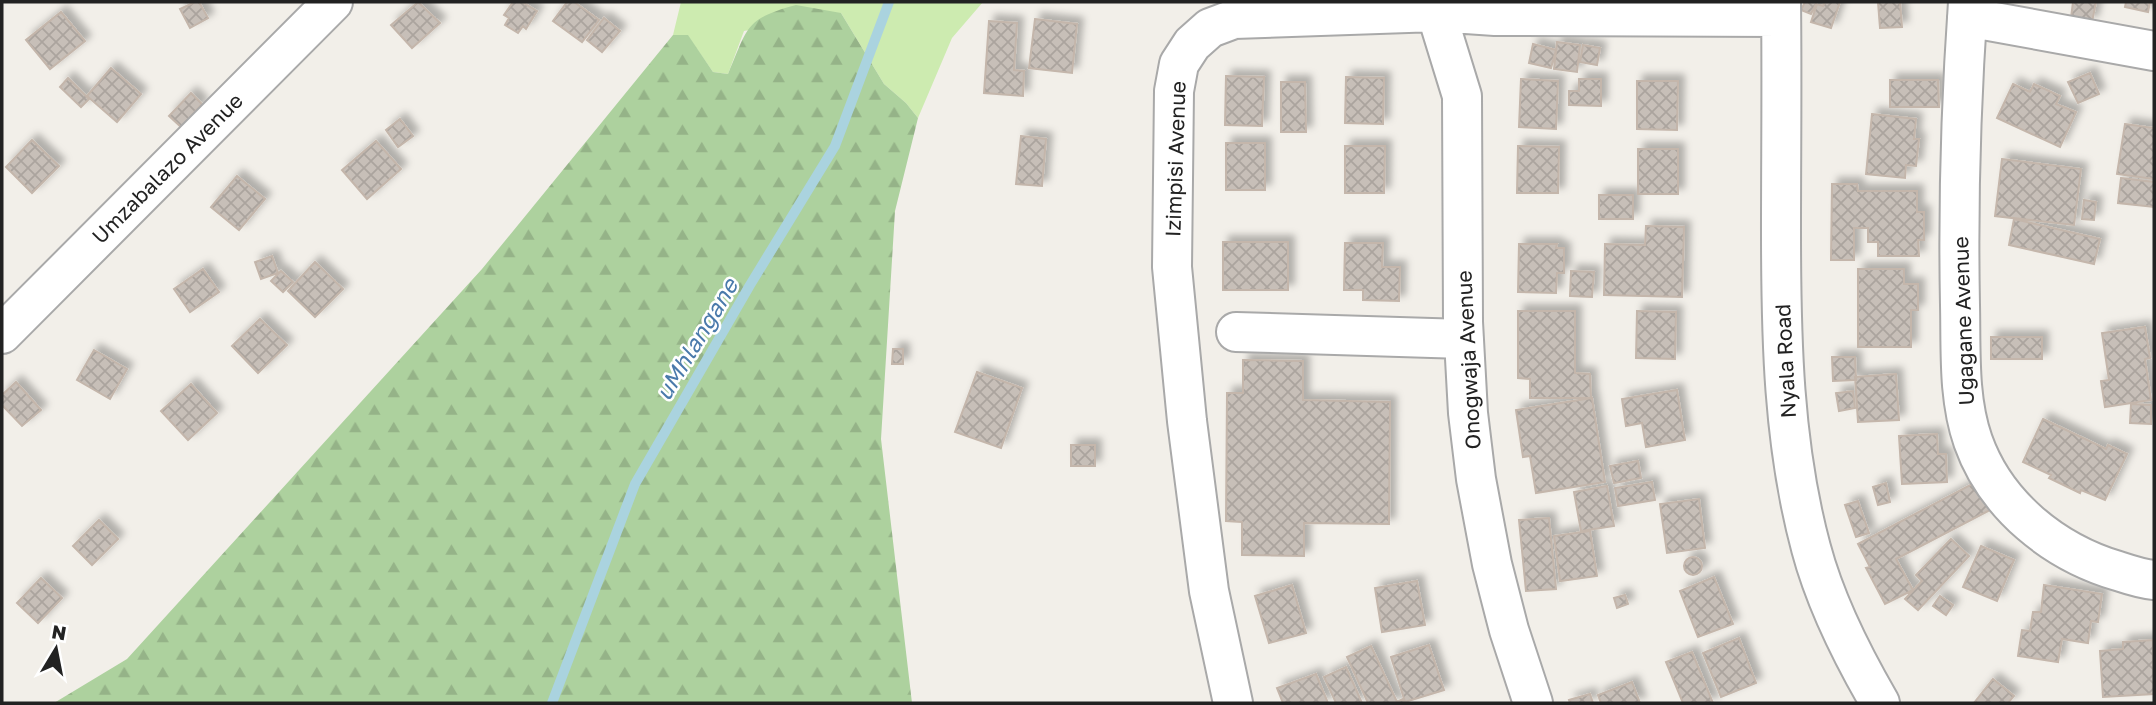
<svg xmlns="http://www.w3.org/2000/svg" width="2156" height="705" font-family="'Golos Text',sans-serif">
<defs>
<pattern id="forest-firs" width="22" height="20" patternUnits="userSpaceOnUse" patternTransform="scale(1.75)"><rect width="22" height="20" fill="#add19e"/><path d="M5 1l3.5 6h-7zM16 11l3.5 6h-7z" fill="#95b388"/></pattern>
<pattern id="building-cross-hatch" width="8" height="8" patternUnits="userSpaceOnUse" patternTransform="scale(1.75)"><rect width="8" height="8" fill="#c7bfb8"/><path d="M0 0l8 8M0 8l8-8" fill="none" stroke="#aba49e"/></pattern>
<filter id="shadow"><feDropShadow dx="6" dy="-6" stdDeviation="3.5" flood-color="#0004"/></filter>
</defs>
<rect width="100%" height="100%" fill="#f2efe9"/>
<path fill="#cdebb0" d="M681 2H983L952 38 918 118 906 103 884 84 841 13 744 31 728 74 713 72 688 36 673 35Z"/>
<path fill="url(#forest-firs)" d="M796 5 841 13 884 84 906 103 918 118 895 211 881 439 912 703H54L127 659 482 269 673 35H688L713 72 728 74C748 28 744 19 796 5Z"/>
<g fill="none" stroke-linecap="round" stroke-linejoin="round">
<path stroke="#aad3df" stroke-width="10" d="M552 703 635 484 750 285 835 146 889 2"/>
</g>
<path fill="url(#building-cross-hatch)" stroke="#c4b6ab" stroke-width="2" filter="url(#shadow)" d="M195 2H199L208 18 190 28 180 9Z
M418 2 440 23 412 48 391 25Z
M513 2H522L537 11 526 29 523 26 518 33 505 25 509 18 504 15Z
M567 2H574L599 20 582 42 553 21Z
M1805 2H1817L1811 14 1801 10Z
M1825 2H1840L1831 28 1811 22 1817 4 1823 6Z
M1878 2H1900L1902 27 1880 28Z
M2073 2H2096L2092 22 2071 18Z
M2126 2H2150L2148 12 2125 7Z
M61 12 85 41 50 69 26 40Z
M604 18 620 31 602 52 587 40Z
M1035 19 1077 24 1072 73 1029 68Z
M989 21 1017 23 1014 70 1024 71 1023 96 984 93Z
M1557 42 1580 45 1577 72 1554 69Z
M1533 44 1556 50 1551 68 1529 63Z
M1583 45 1600 48 1597 65 1580 62Z
M111 68 141 94 117 122 87 96Z
M2090 73 2099 94 2078 103 2068 82Z
M1226 76 1264 77 1262 126 1225 125Z
M1346 77 1384 78 1383 124 1345 123Z
M68 78 89 99 81 107 60 87Z
M1521 79 1558 81 1556 129 1519 127Z
M1579 79H1601V106L1569 105V91H1579Z
M1890 80H1938L1939 107H1890Z
M1637 81H1678L1677 130 1637 129Z
M1281 82H1305L1306 132H1281Z
M2013 84 2030 92 2034 84 2060 96 2056 104 2076 112 2060 147 1997 118Z
M191 93 202 104 181 127 169 116Z
M1872 114 1916 119 1914 139H1919L1916 166 1906 165 1905 178 1866 174Z
M400 119 413 136 398 147 386 130Z
M2125 124 2154 128V179L2117 174Z
M1021 136 1046 139 1042 186 1016 184Z
M32 140 59 166 32 193 6 167Z
M376 141 401 169 367 199 342 170Z
M1226 143H1265V190H1226Z
M1345 146H1385L1384 193H1345Z
M1518 146 1559 147 1558 193H1517Z
M1638 149H1678V194H1638Z
M2002 159 2081 169 2074 225 1995 216Z
M237 176 265 199 239 230 211 207Z
M2121 178 2154 182V207L2118 203Z
M1832 184H1857L1858 191H1917V212H1924V240H1918L1919 256H1878V242H1868V228H1854V260H1831Z
M1599 195H1633V219H1599Z
M2084 200 2096 202 2094 220 2082 219Z
M2014 219 2100 239 2094 264 2009 245Z
M1646 226 1684 227 1682 297 1604 295 1605 244 1645 245Z
M1223 242H1288V290H1223Z
M1345 243H1383L1382 267H1400L1399 301 1363 300V290H1344Z
M1519 244H1557L1556 248H1564V273H1557L1556 293 1518 292Z
M272 256 278 273 261 279 255 262Z
M315 262 343 289 315 317 288 291Z
M203 269 219 292 190 312 174 289Z
M1858 269H1904V284H1918V310H1911V347H1858Z
M281 271 293 282 283 292 271 281Z
M1571 271 1594 272 1592 297 1570 296Z
M1518 311H1575V373L1590 374 1591 398H1530V379L1518 378Z
M1637 311 1676 312 1675 359 1636 358Z
M260 319 287 345 258 373 232 346Z
M2145 327 2150 358 2145 359 2151 400 2105 407 2101 381 2109 380 2102 333Z
M1991 337H2042V359H1991Z
M893 349H903V364H892Z
M94 350 127 369 110 399 77 380Z
M1832 357H1855L1856 380 1833 381Z
M1243 360 1303 361V400L1390 402 1389 524 1304 523V556L1242 555V522L1226 521 1227 393H1243Z
M977 372 1022 388 1001 448 955 432Z
M1896 374 1899 420 1858 422 1855 377Z
M16 382 41 410 22 426 2 405V395Z
M191 384 217 413 188 440 161 411Z
M1677 390 1685 440 1646 447 1642 423 1626 426 1622 399Z
M1853 391 1855 408 1839 411 1836 393Z
M1592 398 1605 482 1536 493 1530 456 1523 457 1516 410Z
M2131 404 2151 405V424L2130 423Z
M2043 419 2106 449 2108 445 2127 454 2105 500 2081 490 2080 493 2049 478 2051 475 2023 462Z
M1937 434 1938 454H1946L1947 482 1902 484 1899 436Z
M1071 445H1095V466H1071Z
M1638 461 1641 478 1614 483 1610 466Z
M1652 482 1655 500 1618 506 1615 488Z
M1976 482 1990 510 1896 559 1913 590 1885 604 1866 568 1870 567 1858 544Z
M1886 483 1890 502 1878 505 1873 487Z
M1607 486 1614 526 1581 531 1574 492Z
M1699 499 1705 548 1667 553 1660 504Z
M1858 501 1869 533 1856 537 1845 505Z
M1549 518 1556 589 1526 591 1519 520Z
M99 520 118 539 92 565 73 546Z
M1590 531 1597 576 1560 581 1554 536Z
M1951 539 1969 556 1918 610 1905 599 1922 581 1916 575Z
M1981 546 2014 560 1997 601 1963 587Z
M1684 566a9 9 0 1 1 18 0a9 9 0 1 1-18 0Z
M1714 577 1733 624 1698 637 1680 591Z
M41 578 62 598 38 623 17 603Z
M1417 581 1425 625 1382 632 1375 588Z
M1292 585 1306 633 1269 643 1255 596Z
M2044 585 2102 594 2098 622 2091 621 2088 643 2062 639 2058 662 2018 656 2022 630 2030 631 2033 612H2041Z
M1625 595 1628 604 1617 608 1614 598Z
M1940 596 1953 605 1946 615 1933 606Z
M1739 638 1756 683 1721 697 1703 653Z
M2153 640 2154 694 2103 697 2100 651 2123 649V642Z
M1429 645 1444 690 1405 702 1391 657Z
M1371 646 1397 702 1403 699 1404 703H1408H1368L1347 657Z
M1692 652 1713 703H1683L1666 662Z
M1346 667 1362 703H1336L1324 677Z
M1316 674 1328 703H1283L1277 688Z
M1993 679 2014 696 2008 703H1974Z
M1632 682 1640 703H1601L1598 695Z
M1590 694 1593 703H1570L1569 700Z"/>
<g fill="none" stroke-linecap="round" stroke-linejoin="round">
<defs>
<path id="minor" d="M1433 2 1462 96 1463 322 1468 413 1476 479 1492 564 1509 630 1533 703
M1781 2C1782 78 1781 154 1781 231 1781 338 1783 444 1811 548 1825 601 1852 655 1880 703
M1968 2C1961 102 1958 204 1960 305 1961 350 1958 398 1973 441 1996 506 2054 552 2118 571 2130 575 2142 579 2154 580
M1967 17 2154 51
M1236 332 1464 339
M2 334 333 2
M1233 703 1209 591 1187 421 1172 267 1174 91 1179 64 1192 44 1210 28 1234 19 1437 12 1495 16 1781 17"/>
</defs>
<use href="#minor" stroke="#a9a9a9" stroke-width="42"/>
<use href="#minor" stroke="#fff" stroke-width="38"/>
</g>
<g text-anchor="middle" dominant-baseline="central" stroke-width="5" stroke-linejoin="round" paint-order="stroke">
<g font-size="21" fill="#222" stroke="#fff">
<text transform="translate(1175 159) rotate(-88)">Izimpisi Avenue</text>
<text transform="translate(167 168) rotate(-45)">Umzabalazo Avenue</text>
<text transform="translate(1963 321) rotate(-92)">Ugagane Avenue</text>
<text transform="translate(1468 360) rotate(-93)">Onogwaja Avenue</text>
<text transform="translate(1785 361) rotate(-93)">Nyala Road</text>
</g>
<g font-size="23" font-style="italic" fill="#4a7aab" stroke="#fff">
<text transform="translate(696 339) rotate(-59)">uMhlangane</text>
</g>
</g>
<rect width="2156" height="705" fill="none" stroke="#222222" stroke-width="7"/>
<g transform="translate(56 649) rotate(10)" stroke="#ffffff" stroke-width="5" paint-order="stroke">
<path d="M0-5L12 26L0 18L-12 26Z" fill="#222222"/>
<text y="-10" font-size="19" font-weight="bold" text-anchor="middle" fill="#222222">N</text>
</g>
</svg>
